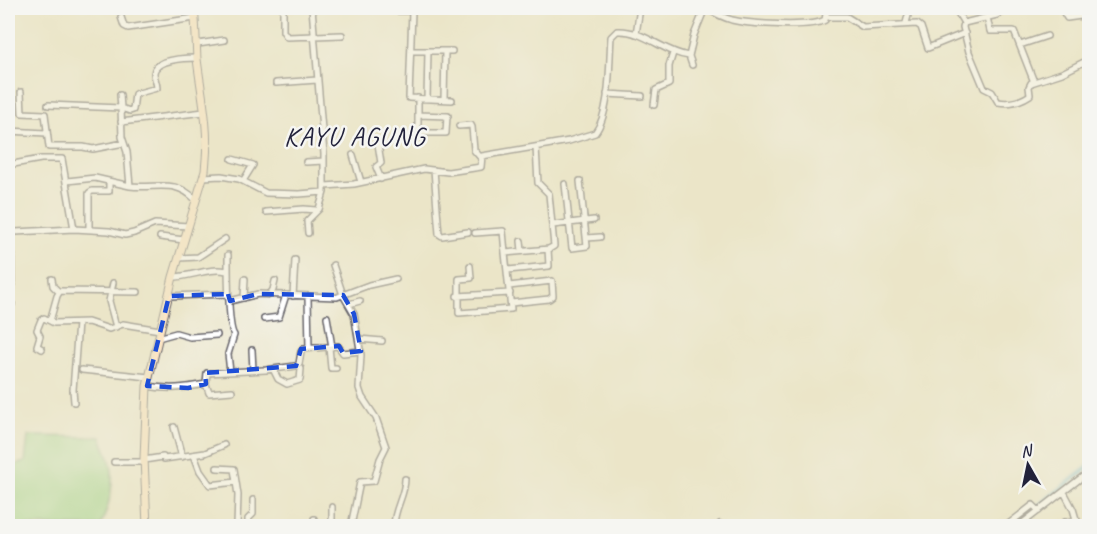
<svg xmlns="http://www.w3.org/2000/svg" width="1097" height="534" font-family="Caveat,sans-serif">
<rect width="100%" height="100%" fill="#f6f6f2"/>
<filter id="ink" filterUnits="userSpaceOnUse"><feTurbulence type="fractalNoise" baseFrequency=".0167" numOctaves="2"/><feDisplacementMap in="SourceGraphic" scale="12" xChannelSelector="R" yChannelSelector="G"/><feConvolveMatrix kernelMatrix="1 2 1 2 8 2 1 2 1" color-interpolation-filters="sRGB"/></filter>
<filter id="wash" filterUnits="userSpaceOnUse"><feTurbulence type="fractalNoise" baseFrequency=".008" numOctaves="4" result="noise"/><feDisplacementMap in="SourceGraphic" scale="24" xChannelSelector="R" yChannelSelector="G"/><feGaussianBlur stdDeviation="1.35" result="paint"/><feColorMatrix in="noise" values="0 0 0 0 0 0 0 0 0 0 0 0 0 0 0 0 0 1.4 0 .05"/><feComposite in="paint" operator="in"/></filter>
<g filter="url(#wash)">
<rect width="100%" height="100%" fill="#ebe5c8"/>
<path fill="#98d387" stroke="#5d7a61" stroke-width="1.5" d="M28 436 101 437C104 446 109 455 111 465 115 483 108 511 100 526H8V466L25 462Z"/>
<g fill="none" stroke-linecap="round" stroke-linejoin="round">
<path stroke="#49a5c7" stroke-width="4.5" d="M1013 526 1090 466"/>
</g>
</g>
<g filter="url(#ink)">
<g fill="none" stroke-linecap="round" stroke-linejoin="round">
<defs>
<path id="street" d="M391 8V11H412L409 98 452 100
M706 8C714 13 722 17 732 20 748 24 811 28 825 20L827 8
M955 8 964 23 963 27 969 52 984 88 992 92 998 102C1009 104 1021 101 1030 95L1029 87 1031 83 1062 73 1090 59
M1061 8 1067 18 1081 16 1090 24
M283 9V31L287 37 342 35
M121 17 124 26 128 28 195 18
M827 17H847L863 27 917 24 921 27 928 48 965 33
M987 17 990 31H1014L1034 82
M906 23 910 8
M964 23 997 15 1000 13V8
M636 34 640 8
M198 44 224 40
M1020 45 1047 36
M411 51H452
M689 56 694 35 705 8
M276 83 317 80
M21 92 22 113 45 114 49 147H83L93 149 124 143
M607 94 642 96
M120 95 121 108 130 111 133 110 135 94 157 88C157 83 154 78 154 73 155 59 186 58 197 58
M418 98V133H446L447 116
M427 99 428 51
M444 99 445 51
M48 105 121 108 122 137 127 152 130 186C157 189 175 178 196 200
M654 105 656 90 669 84V66L673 53
M418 115 448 116
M121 122 204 112
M459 126 471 125 472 127 474 150 481 158
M9 131 46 133
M378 144 381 163 376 167 381 179
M353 155 361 182
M232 159 253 165 243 181
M306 162 324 161
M8 165 41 159H62L74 229
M434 170 439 234 442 236 468 232
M203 177 221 176 239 179 266 193 299 194 324 192V154L312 8
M67 181 95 178 130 186
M565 184 572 248 587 246 580 181
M325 186 354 184 424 169 448 172 481 167 482 156 569 141 595 133C611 112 609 63 611 37L617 31C643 29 664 53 689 56L692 65
M266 212 304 209 316 210
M553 225 594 220
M89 230V193L92 191H109V182
M308 233 307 221 319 209 324 192
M475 233 503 231 505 253 549 249 554 246 549 194 538 183 536 147
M160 237 184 240
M587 238 600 237
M521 241 522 251
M228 255C228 268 228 327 234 335L228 354 230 372
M179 258 198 257 225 239
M333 265 343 295 354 314 361 355 359 388 362 397 376 418 386 447 380 459 374 481 360 482 351 526
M470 266 471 278 459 279V313L511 309 505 253
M508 270 549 266 548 249
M173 277C192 277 208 267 227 271
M52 279 53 286 59 292
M113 283 109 301 116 327
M509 286 552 281 553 296 549 299 511 303
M269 295 273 290 275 281
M169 296 228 294
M293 296 295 260
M457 296 510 293
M308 297 309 348
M244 298 245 279
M230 301 258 294 337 297 369 285 396 279
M12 304 11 235 15 232 74 229 109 231 125 235 134 233 155 224 189 226
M349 304 360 301
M327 317 332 347
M264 319 279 317 286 295
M50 321 57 296 60 291 138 292
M158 338 176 333 190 337 217 335
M359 339 382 341
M329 347 331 368H336
M42 349 37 346 40 336 37 330 41 320 44 318 54 323 88 322 109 329 123 324 160 330
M252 350 253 370
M273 369 278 379 287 384 300 380 301 369
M82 370 149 377
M206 384 209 393 232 391
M147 386C170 390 184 388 206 384L207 373 266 370 296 366 299 364 301 352 303 349 338 346 343 353 361 351
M74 402 73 390 78 323
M174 427 182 457
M194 455 200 471 210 485 236 482
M144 460 163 457 164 459 205 453 224 445
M114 462H144
M217 468 234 469 238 495 237 526
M1064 492 1073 509 1078 526
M314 519 315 526
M1065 522 1077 520
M407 525 412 526
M248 526V519L253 514V500
M332 526V507
M394 526C394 508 405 496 405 479
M424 526 425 523
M719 526 720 524
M1006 526 1033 505 1039 511
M1019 526 1090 471"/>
<path id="secondary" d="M147 526 144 458 147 386 173 277 205 171 206 159C209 126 201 92 197 59 196 42 196 25 194 8"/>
</defs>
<use href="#street" stroke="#68666c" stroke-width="8"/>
<use href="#secondary" stroke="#68666c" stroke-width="9"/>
<use href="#street" stroke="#fff" stroke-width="5"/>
<use href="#secondary" stroke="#fce5c4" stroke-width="7"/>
</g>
</g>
<path d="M0 0H1097V534H0ZM228 294 230 301 258 294 343 295 354 314 361 351 343 353 339 346 301 349 296 366 205 373 206 384 188 388 147 386 169 296Z" fill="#ebe5c8" fill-opacity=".55" fill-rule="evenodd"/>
<path fill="none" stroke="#1d4ed8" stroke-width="4.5" stroke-dasharray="12 8" stroke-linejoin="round" d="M228 294 230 301 258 294 343 295 354 314 361 351 343 353 339 346 301 349 296 366 205 373 206 384 188 388 147 386 169 296Z"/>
<g text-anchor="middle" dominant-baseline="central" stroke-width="5" stroke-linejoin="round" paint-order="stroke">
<g font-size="27" letter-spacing="1.5" fill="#22223b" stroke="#f6f6f2">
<text x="355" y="136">KAYU AGUNG</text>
</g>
</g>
<rect width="1097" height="534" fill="none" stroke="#f6f6f2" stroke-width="30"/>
<g transform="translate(1028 465) rotate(351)" stroke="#f6f6f2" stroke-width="4.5" paint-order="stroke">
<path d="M0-4.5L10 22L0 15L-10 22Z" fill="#22223b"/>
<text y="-9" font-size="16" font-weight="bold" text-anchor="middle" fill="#22223b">N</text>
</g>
</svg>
